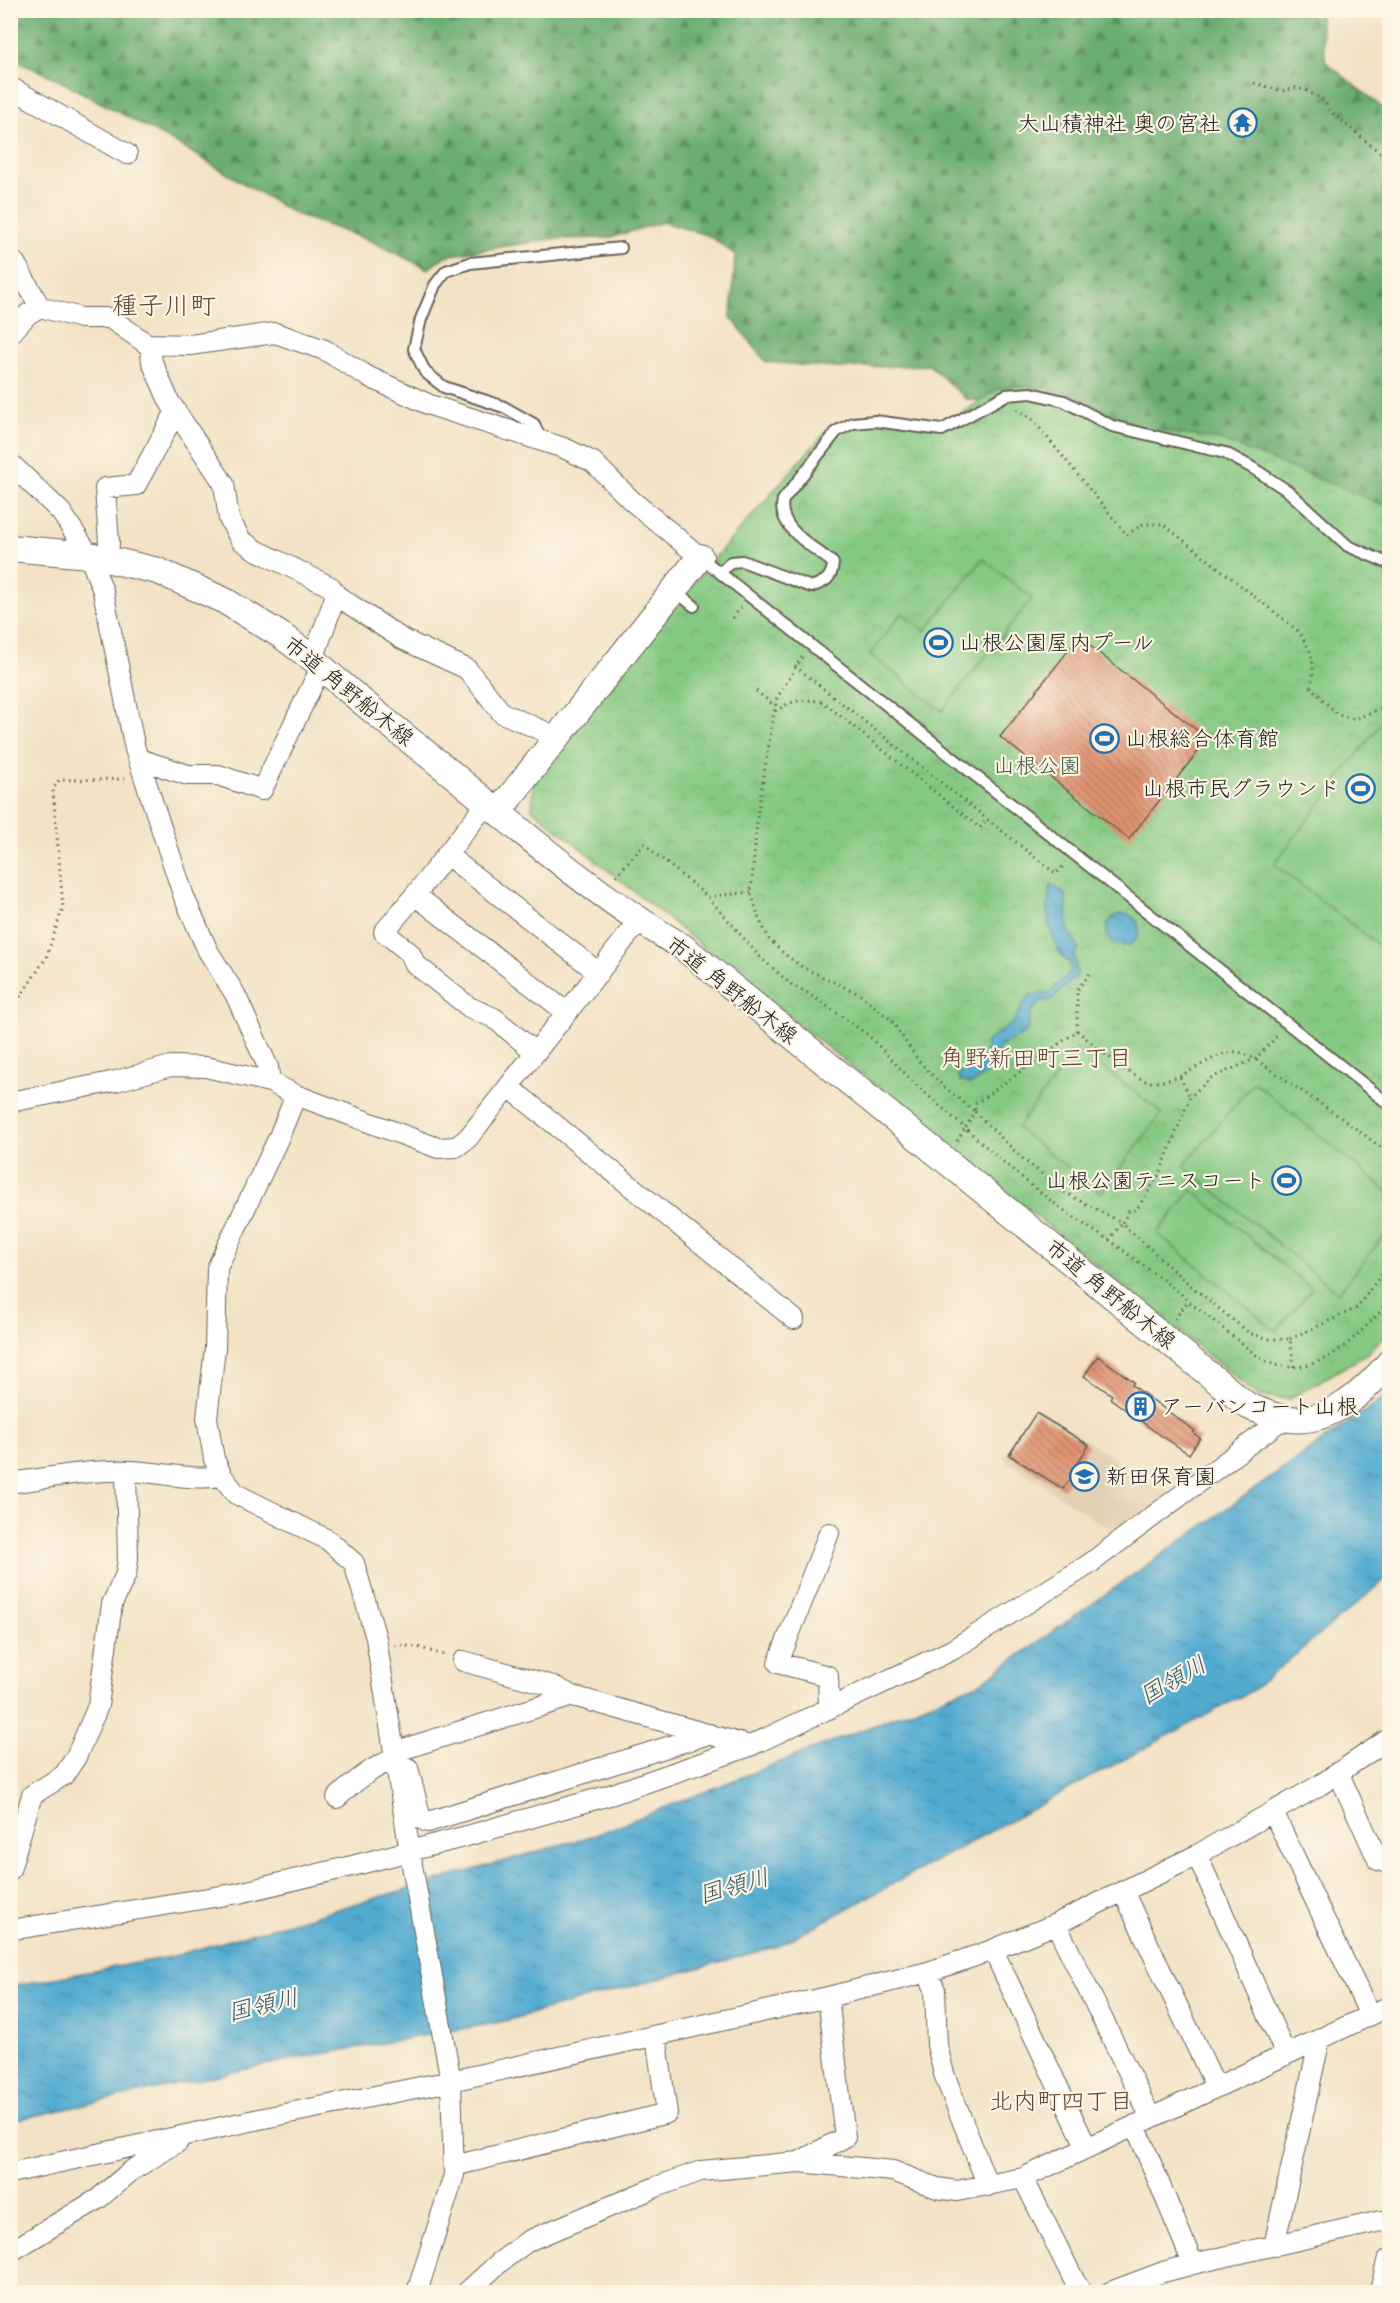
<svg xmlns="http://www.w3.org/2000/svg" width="1400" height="2303" font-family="Sriracha,'Klee One',sans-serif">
<defs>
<pattern id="forest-firs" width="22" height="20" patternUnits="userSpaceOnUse" patternTransform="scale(1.5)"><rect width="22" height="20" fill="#6cad71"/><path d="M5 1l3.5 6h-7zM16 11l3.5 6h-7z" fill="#588c5c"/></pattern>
<pattern id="park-crowns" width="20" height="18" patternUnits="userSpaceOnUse" patternTransform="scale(1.5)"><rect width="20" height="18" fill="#86c983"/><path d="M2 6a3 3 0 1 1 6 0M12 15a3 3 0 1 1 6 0" fill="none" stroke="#73ac71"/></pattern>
<pattern id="water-ripples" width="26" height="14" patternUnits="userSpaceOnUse" patternTransform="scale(1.5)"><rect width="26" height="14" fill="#53abd0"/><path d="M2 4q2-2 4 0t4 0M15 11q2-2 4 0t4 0" fill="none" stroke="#448aa8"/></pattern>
<pattern id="building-back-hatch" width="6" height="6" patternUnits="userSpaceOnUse" patternTransform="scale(1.5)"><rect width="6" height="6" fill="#df9371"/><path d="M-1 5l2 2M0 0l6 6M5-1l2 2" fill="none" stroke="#b4775c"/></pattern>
</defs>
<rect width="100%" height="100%" fill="#fcf5e5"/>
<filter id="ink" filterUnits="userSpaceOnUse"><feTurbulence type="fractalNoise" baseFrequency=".0167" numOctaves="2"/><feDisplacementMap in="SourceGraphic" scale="12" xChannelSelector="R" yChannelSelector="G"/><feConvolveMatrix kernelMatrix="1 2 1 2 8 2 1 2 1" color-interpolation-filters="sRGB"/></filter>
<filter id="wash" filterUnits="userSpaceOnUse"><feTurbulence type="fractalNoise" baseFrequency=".008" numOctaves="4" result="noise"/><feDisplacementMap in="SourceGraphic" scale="24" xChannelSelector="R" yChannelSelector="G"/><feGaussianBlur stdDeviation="1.35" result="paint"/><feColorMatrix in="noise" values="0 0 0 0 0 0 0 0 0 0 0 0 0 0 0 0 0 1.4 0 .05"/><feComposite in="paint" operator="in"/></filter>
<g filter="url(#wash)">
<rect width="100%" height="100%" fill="#f3e2c5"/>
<path fill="#e3d0b4" d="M1036 1407 1167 1494 1155 1503 1158 1508 1117 1534 1002 1458Z"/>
<path fill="url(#forest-firs)" stroke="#446446" stroke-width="1.5" d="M11 10 1319 11 1326 62 1389 113V616L915 435 999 403 966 399 929 365 837 368 766 362 731 317 735 255 710 236 662 222 609 238 551 239 445 256 428 269 371 241 295 214 176 143 51 76 11 59Z"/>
<path fill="url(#park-crowns)" stroke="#517250" stroke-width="1.5" d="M1020 386 1040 387 1072 395 1136 427 1221 440 1389 507V1332L1364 1356 1289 1399 1259 1396 532 809 533 783 714 559 822 436C866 398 890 426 939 425 952 424 984 396 998 389 1004 387 1013 387 1020 386Z"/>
<path fill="#86c983" stroke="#517250" stroke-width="1.5" d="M983 559 1032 598 942 711 870 654 902 613 925 631Z
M1389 713V953L1274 864Z
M1078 1048 1162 1113 1101 1193 1017 1128Z
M1254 1082 1389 1193V1230L1338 1293 1184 1166Z
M1192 1190 1312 1289 1276 1331 1157 1233Z"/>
<path fill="url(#water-ripples)" stroke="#386476" stroke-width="1.5" d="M1051 884 1066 895 1068 929 1079 950 1074 954 1077 975 1051 1000 1042 1001 1032 1010 1026 1033C1005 1044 995 1042 994 1068L972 1084 960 1081 958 1075C967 1069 977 1070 985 1062L986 1042 1013 1023 1025 1001 1031 995 1049 993 1071 971V963C1057 957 1048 927 1048 912 1048 903 1050 893 1051 884Z
M1107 930a16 16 0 1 1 32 0a16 16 0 1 1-32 0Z
M1389 1394V1577L1253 1690 778 1946 501 2022 288 2060 11 2121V1986L170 1957 595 1835 980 1683Z"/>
<g id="blocks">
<path fill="url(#building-back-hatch)" d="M1079 637 1208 739 1129 839 1000 737Z
M1098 1356 1134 1382 1132 1385 1195 1431 1193 1433 1200 1438 1189 1454 1153 1430 1110 1398 1112 1395 1084 1376Z
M1036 1413 1089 1445 1077 1464V1470L1063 1489 1009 1455Z"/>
</g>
</g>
<g filter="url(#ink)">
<use href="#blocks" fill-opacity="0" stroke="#676157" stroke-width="1.5"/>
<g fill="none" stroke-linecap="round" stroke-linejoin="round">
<defs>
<path id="service" d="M541 441 534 424 504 407 444 387 425 372 414 349 421 319 435 285 446 271 470 263 621 248
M700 557 1390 1105
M720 573 731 562 742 561 811 587C825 582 832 579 833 563 814 547 776 528 783 500L837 431 853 423 875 421 942 430 1006 395 1031 393 1064 401 1112 426 1225 453 1251 467 1288 491 1348 546 1390 564
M674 590 694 606"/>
<path id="minor" d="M10 87 127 154
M10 259 15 263 40 307 81 318H110L147 344 190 345 275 333 325 350 367 376 430 405 564 448 593 462 631 500 700 557
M12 332 28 314 40 307
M154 345 151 354 152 362 169 401 224 484 229 519 241 540 254 549 331 587 336 595
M10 463 61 512 89 555 103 591 135 749 184 897 208 951 235 994 268 1067 270 1082 296 1095 438 1148 456 1147 468 1138 639 921
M108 559 109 543 105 488 136 485 175 413
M313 659 336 595 402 639 467 669 502 713 557 737
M139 759 188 775H218L262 790 321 667
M487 803 415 895 566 1012
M447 855 599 973
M415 895 384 932 410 953 415 964 469 1007 494 1018 535 1052
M509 1087 794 1319
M10 1102 116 1081 171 1066 206 1067 270 1082
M222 1476 214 1459 207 1418 215 1348 217 1268 278 1139 296 1095
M10 1483C49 1478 91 1469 130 1471 161 1472 191 1481 222 1476L236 1494 328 1540 354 1563 376 1638 412 1865 451 2081 454 2175 417 2292
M463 1661 553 1686 573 1696
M829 1709 828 1676 778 1663 829 1533
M394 1752 573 1696 750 1746
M408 1768 421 1819 428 1822 709 1734
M1338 1772 1378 1860 1390 1863
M337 1798C354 1782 373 1766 395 1759
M1273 1812 1370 2015
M1197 1855 1286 2055
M10 1870 32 1795 64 1775 76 1757 98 1706 112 1604 126 1574 128 1558 126 1471
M1123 1891 1216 2087
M1056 1924 1151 2118
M10 1930 239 1893 352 1866 467 1836 610 1795 750 1746 952 1650 1088 1565 1284 1418
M993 1950 1087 2148
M928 1972 935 1990 937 2045 944 2074 988 2186
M1135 2125 1193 2264
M799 2162 845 2137 828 1997
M454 2166 667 2113 656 2036
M10 2173 264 2118 451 2081 828 1997 928 1972 987 1952 1056 1924 1197 1855 1320 1785 1390 1738
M1023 2178 1075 2282 1083 2292
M1274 2246 1320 2038
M10 2252 98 2199 131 2171 178 2142
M467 2292 500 2262 528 2241 656 2187 701 2171 799 2162 893 2171 937 2188 957 2191 1023 2178 1390 2006
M1110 2292 1163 2272 1193 2264 1381 2221 1390 2222"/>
<path id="tertiary" d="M10 548 89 555 158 571 225 601 282 636 313 659C358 701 409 739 457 778 529 838 602 900 683 947L1248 1406C1259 1410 1271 1416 1283 1418 1328 1427 1363 1393 1390 1362
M498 812 700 557
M1383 2292 1390 2262"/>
</defs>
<use href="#service" stroke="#676157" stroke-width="14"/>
<use href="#minor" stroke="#676157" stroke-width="22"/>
<use href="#tertiary" stroke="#676157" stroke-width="28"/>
<path stroke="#676157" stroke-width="3" stroke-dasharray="1.5 4.5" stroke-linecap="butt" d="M1254 83 1282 91 1295 88 1306 90 1324 101 1330 111 1379 152 1390 158
M1017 409 1033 420 1127 535 1143 524H1163L1297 630C1312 651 1316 661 1311 687L1338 715 1355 719 1380 709 1390 698
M733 618 741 607
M802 657 777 698 774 712 758 811 751 892 759 919 769 939 783 953 802 967 859 994 878 1009 892 1021 918 1060 942 1085 975 1112V1104L1077 1031
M795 666 1056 874 1064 865
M756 691 775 706
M775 711C793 700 804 698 823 702L980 828 987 819
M616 876 644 844 708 897 760 957 792 985 808 993 868 1035 915 1084 965 1128 975 1112 1022 1158 1064 1192 1122 1223 1129 1211 1137 1209 1160 1173 1190 1097 1211 1078 1255 1059 1279 1034
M708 897 751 892
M10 1012 46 958 63 907 53 789 59 780 126 779
M1077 1031C1091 1042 1135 1081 1150 1082 1182 1084 1208 1054 1233 1052 1241 1051 1248 1056 1255 1059L1340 1117 1390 1154
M1077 1031V990L1091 972
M1180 1077 1190 1097
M957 1141 965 1128C1013 1171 1054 1207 1109 1240L1122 1223 1184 1280 1249 1333 1269 1339H1290L1294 1368
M1109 1240 1179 1292 1188 1301C1206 1315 1223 1328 1240 1342 1249 1349 1259 1359 1270 1363 1320 1381 1359 1334 1390 1301
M1175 1319 1188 1301
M1290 1339 1357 1308 1383 1272 1390 1267
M395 1645 417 1647 447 1656"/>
<use href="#service" stroke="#fff" stroke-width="10"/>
<use href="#minor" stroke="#fff" stroke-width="20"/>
<use href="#tertiary" stroke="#fff" stroke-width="26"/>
</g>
</g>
<defs>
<symbol id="temple-ring" viewBox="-11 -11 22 22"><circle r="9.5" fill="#fcf5e5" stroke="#1f6fb2" stroke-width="1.5"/><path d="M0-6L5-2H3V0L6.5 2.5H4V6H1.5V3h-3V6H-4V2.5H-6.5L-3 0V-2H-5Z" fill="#1f6fb2"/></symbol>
<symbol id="stadium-ring" viewBox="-11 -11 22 22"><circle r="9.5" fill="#fcf5e5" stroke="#1f6fb2" stroke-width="1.5"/><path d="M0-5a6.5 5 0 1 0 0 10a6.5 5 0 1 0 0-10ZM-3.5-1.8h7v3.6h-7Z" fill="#1f6fb2"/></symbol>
<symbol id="building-ring" viewBox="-11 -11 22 22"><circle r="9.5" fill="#fcf5e5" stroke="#1f6fb2" stroke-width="1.5"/><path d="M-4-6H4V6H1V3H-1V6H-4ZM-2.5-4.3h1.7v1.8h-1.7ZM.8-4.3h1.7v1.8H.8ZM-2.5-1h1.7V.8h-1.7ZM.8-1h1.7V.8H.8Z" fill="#1f6fb2"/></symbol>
<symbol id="school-ring" viewBox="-11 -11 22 22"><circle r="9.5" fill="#fcf5e5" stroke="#1f6fb2" stroke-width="1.5"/><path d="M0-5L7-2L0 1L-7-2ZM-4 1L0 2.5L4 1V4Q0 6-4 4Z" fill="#1f6fb2"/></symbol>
</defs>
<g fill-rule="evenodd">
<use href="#temple-ring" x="1226" y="106" width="33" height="33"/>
<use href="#stadium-ring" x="922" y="626" width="33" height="33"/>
<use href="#stadium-ring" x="1088" y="722" width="33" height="33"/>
<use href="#stadium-ring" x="1344" y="772" width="33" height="33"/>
<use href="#stadium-ring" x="1270" y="1164" width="33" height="33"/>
<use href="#building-ring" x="1124" y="1390" width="33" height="33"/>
<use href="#school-ring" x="1068" y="1460" width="33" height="33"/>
</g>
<g text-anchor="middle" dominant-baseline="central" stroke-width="4.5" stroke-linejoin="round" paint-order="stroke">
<g font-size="22" fill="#1c1c1c" stroke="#fcf5e5" text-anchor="start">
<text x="1221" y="123" text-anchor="end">大山積神社 奥の宮社</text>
<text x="959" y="642">山根公園屋内プール</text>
<text x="1125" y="738">山根総合体育館</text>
<text x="1340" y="788" text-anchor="end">山根市民グラウンド</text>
<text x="1266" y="1180" text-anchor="end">山根公園テニスコート</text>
<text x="1161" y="1406">アーバンコート山根</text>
<text x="1106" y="1476">新田保育園</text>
</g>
<g font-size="22" fill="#1c1c1c" stroke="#fcf5e5">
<text transform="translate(349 691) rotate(39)">市道 角野船木線</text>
<text transform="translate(732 990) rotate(38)">市道 角野船木線</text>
<text transform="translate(1111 1294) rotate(39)">市道 角野船木線</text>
</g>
<g font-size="22" fill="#415940" stroke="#fcf5e5">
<text x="1037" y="765">山根公園</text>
</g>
<g font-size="24" fill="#60463a" stroke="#fcf5e5">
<text x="1036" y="1058">角野新田町三丁目</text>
<text x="1061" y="2101">北内町四丁目</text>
</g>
<g font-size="24" font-style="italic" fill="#355c6d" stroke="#fcf5e5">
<text transform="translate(1173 1680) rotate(-30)">国領川</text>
<text transform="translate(734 1886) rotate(-16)">国領川</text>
<text transform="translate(263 2005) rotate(-13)">国領川</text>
</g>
<g font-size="26" fill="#60463a" stroke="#fcf5e5">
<text x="164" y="305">種子川町</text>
</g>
</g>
<rect width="1400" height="2303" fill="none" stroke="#fcf5e5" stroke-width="36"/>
</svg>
